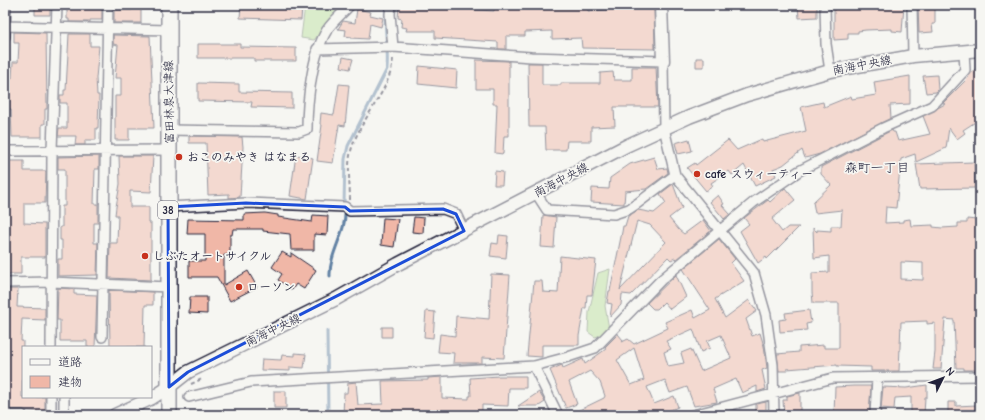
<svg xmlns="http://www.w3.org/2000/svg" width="985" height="420" font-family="'Comic Neue','Klee One',sans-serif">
<rect width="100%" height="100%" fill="#f6f6f2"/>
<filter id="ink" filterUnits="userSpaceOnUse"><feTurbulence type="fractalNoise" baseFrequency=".025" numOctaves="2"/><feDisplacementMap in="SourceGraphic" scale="8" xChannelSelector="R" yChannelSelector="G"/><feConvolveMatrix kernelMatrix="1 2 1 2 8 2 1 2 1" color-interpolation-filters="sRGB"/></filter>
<g filter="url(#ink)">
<path fill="#b9e09b" stroke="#6e816b" d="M305 5H343L314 40 301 38Z
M610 269 605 306 609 329 605 334 595 337 588 332 589 312 598 273Z"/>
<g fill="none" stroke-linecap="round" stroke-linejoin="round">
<path stroke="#6282a4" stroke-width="3" d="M344 205 345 159 348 146 387 69C389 47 383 26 386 5
M330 276C329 253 347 231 345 210
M327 331 328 415"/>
</g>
<path fill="#f0b7a7" stroke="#22223b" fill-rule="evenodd" d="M35 5H50V15H35Z
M67 5 102 6V20H90V22H69V19H67Z
M132 5H141V23H114V10H132Z
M241 5 302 7 301 20 240 18Z
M399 5 494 11V7L514 8V5H588V11L609 10V5L654 6 655 49 582 48 581 38 552 39V31L525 32V36H506V49H498V42L435 38V31H406L407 28 401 27 402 19 398 18Z
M798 5H817V17L799 18Z
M834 5H904L902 32 892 31V29L866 30 858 31V33H848V39L834 40Z
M918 5H935V24H932L933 32 919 33Z
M357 9 371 12 370 15 383 18 381 27 370 24 368 39 351 38 352 37 345 36 346 30 338 29 343 21 355 23Z
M14 32 46 33 47 109H45V124H42V137H12L11 109H9L10 78H12L13 62H18L19 43H14Z
M69 34H90V46H99L96 78 97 95H99L98 128H96V140H85V145H75L76 136H58L59 128H67V103H60V95H64V90H66Z
M113 35 150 36 154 128H129V140H115V96H121V78H115L118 45 113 44Z
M198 44H240V47L296 48V61H254V58H198Z
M343 57 353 59 350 69 341 67Z
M696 58H704V67H696Z
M476 60 509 61V136H504L503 154 495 153 497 104H493V89H476Z
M528 63H542V85H561V83H600V73L613 72 614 80H632V67H656L658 107H614L615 126 591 127V141H567L566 150H546L545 127H529Z
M419 66 457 70 456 88 418 84Z
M980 66V119L963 130 965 133 957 139 949 128 946 148 916 162 915 154 901 159 896 208 886 207 885 223 903 222V220L910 219 911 226 933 225V227L942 228 958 227V223H967V219L976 220 977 300H979L977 363 980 364 979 370H964V368H956L954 320 945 319 941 369H933L935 352V323L927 324V321L901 322 899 371H871V367L837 366V365L787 369V371H779L777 354 799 352V347L824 345V348H839V303H813L812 292V273L829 272V256L814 258 813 228 817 232V230L831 231V226H841L842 210 815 213 813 202 831 185 821 174V167L892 130 893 132H895L898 141 930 134 923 116 945 104 943 103 967 79 970 73ZM901 262 923 263V280L901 279Z
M937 75 938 90 936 92 926 93 923 76Z
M910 76V104L890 105 891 118 820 154 805 158 802 150 783 165 773 169 776 176 755 186 744 165 732 175 729 171 711 183 713 186 706 191 687 168 695 163 696 165 728 140 737 150 762 139 763 142 806 131 801 107 823 102 824 107 851 96 852 99 876 95 874 82Z
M198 83 239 84V92L292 93V108L251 107 252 102 198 101Z
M339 84 349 85 345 126 339 125 333 163 317 161 322 125 320 124 321 113 334 115Z
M189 136 242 137 243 147 240 197 229 198V194L208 195 206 143H189Z
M689 139 692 151 678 154 675 143Z
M296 155 313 158 307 199 290 196Z
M99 156V169H95L94 204H98V223H94V243H98L97 275 58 276V259H62V240H60V227H62V206H65V169H58V157Z
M119 156H153L151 192 130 191V207H149V223H151V280L109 278 110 243H117L118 215H115L116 207 120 184Z
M654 157 658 169 667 168 668 173 646 189 625 191 624 204 591 202 592 188 609 189 610 178 630 164Z
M9 161H24V171H46L45 203H24V223L45 224V257H21V274H6V261H8L7 189H9Z
M974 162 975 188 920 189 916 164Z
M495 171 503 172 502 185H494Z
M673 184 682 208 669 218 679 230 684 234 703 220 711 231 676 259 675 258 671 260 668 257 631 295 622 294 621 305 610 317 612 304 607 303 609 291H610L622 232 623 226H625L628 216 638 210 654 213 666 203 660 194ZM637 221 650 225 666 242 620 290Z
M785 188 795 200 772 219 782 232 788 227H799L767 259 766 257 758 263 740 231 749 224 744 218 768 200 770 202Z
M718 195 724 204 722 205 730 214 724 219 710 202Z
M265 213 278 215V217L312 222 313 215 328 216 327 235 314 234V250H291L290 234 263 231V229H233L232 235H230V255H224V285L248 271 257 287 230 301 217 277H189V261H205V234H187L188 219 244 220V214Z
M543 215 556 217 554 248 541 247Z
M414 217 424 218 423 233 412 232Z
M383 218 398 219 394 247 381 245Z
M499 235 508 236 506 258 490 256 492 243 498 244Z
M719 239 735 259 731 263 744 281 715 299 725 318 749 300 757 311 746 319 752 336 760 333 764 346 767 368 762 370 766 389 757 392V386L742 393 736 379 713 389 717 402 694 406 687 387 670 393 665 380 647 387 654 404 674 396 678 407 658 415H630L629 413 623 415H569L604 398 605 396 600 382 590 371 569 382 577 404 566 408 550 370 562 365 563 368 583 359 585 364 606 349 605 347 618 334 623 340 622 342 628 339 634 344 668 328 665 322 692 310 695 318 710 310 683 269ZM693 329 701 352 710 348 707 341 721 335 731 358 701 371 691 349 681 353 684 363 668 366 664 352 671 349 666 341ZM634 348 644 380 631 385 617 360Z
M282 252 291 257V253L316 270 304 289 296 284 292 290 278 280 282 274 272 267Z
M560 256 596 260 592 295H587L586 308H584L579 336V345H542V357L527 356 534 281H542L543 292 558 293Z
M491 274 510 275 504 358 482 357V363H453L454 353 438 352 440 334 455 336 456 316 489 319Z
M676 275 686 297 670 309 664 302 657 309H653L647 303Z
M58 288 74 289V294L97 295 95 347H87V341H60V320H57Z
M9 289H18L17 307 45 308V320L22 319 21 341H23L22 397H45V412L6 409 7 374H5V359H8V338H5V293L9 294Z
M109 290 153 292V305H145L144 347H110Z
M190 297H207V314L189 313Z
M809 310 811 323 806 324 807 330 780 332 779 320 786 319 785 313Z
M426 311 435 312 433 338 424 337Z
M382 327H392V337H382Z
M295 353 306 354 304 368 290 367V371L261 370 262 359 281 360 282 355 295 356Z
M499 376H526V388H509L508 406 482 405V411H462V414L451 413V412H404V415H343L344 393H347L348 383 356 382 358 405 383 404 382 381 428 380V378L442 377V398L469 399V396H471L470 378Z
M927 385V397H925L924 415H911V397L895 398 894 409 881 408 883 387 906 388Z
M853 386H871L869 415H834L835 387Z
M274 391H286V408H274Z
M539 392 545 402 539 406H518Z
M800 393V415H784L783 400H787V396Z
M766 402V415H756V404Z
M948 402H956V406L977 405V415H948Z"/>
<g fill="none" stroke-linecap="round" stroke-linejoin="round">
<defs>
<path id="minor" d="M391 5 390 14 393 47
M825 5 826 44 830 71
M912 5 913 56
M5 26 169 30
M5 36 6 5
M317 49 393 47 531 57 663 61 664 128 675 175 754 273 766 315 773 365 774 415
M168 130 299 132 307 129C307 101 312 54 327 30 333 21 343 13 350 5
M5 151 170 150
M536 193 547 210 614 214 629 209 638 203 675 175
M168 207 246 203 345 207 350 211 443 209 456 214 464 231
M5 283 51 282 169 287
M102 337 108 5
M51 347 52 150 57 5
M534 366 558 415
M51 397V415
M189 397 251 382 534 366 568 357 595 348 661 280 754 202 799 171 883 128 932 106 965 70 964 51
M5 415H22
M64 415V397
M693 415 833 378 980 376
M875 415 877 378"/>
<path id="tertiary" d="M661 5 663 61
M115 415 152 398 169 387 188 372 336 299 398 264 628 145 689 117 747 95 830 71 913 56 980 50"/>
<path id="primary" d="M169 5V415"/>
</defs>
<use href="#minor" stroke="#22223b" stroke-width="12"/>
<use href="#tertiary" stroke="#22223b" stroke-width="15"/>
<use href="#primary" stroke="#22223b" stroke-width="18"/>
<path stroke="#22223b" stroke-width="2" stroke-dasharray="4 3" stroke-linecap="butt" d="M350 200C350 184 347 166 351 151 359 119 393 89 393 56
M191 384 202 379"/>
<use href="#minor" stroke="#f6f6f2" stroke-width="9"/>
<use href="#tertiary" stroke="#f6f6f2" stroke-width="12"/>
<use href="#primary" stroke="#f6f6f2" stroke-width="15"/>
</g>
</g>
<path d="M0 0H985V420H0ZM246 203 345 207 350 211 443 209 456 214 464 231 188 372 169 387 168 207Z" fill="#f6f6f2" fill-opacity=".55" fill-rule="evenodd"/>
<path fill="none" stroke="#1d4ed8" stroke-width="3" stroke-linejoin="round" d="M246 203 345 207 350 211 443 209 456 214 464 231 188 372 169 387 168 207Z"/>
<g fill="#c8321e" stroke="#f6f6f2" stroke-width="1.5">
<circle cx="179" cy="157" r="4"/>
<circle cx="697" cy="174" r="4"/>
<circle cx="145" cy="256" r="4"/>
<circle cx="239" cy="287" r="4"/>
</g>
<g text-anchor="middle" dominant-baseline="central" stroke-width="3.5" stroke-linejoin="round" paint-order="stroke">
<rect fill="#f6f6f2" stroke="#626272" stroke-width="1" x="158" y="201" width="20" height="18" rx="3"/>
<g font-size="11" font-weight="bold" fill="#22223b">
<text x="168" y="210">38</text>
</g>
<g font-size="12" fill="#22223b" stroke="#f6f6f2">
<text transform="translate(862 65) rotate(-11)">南海中央線</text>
<text transform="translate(169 102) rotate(-91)">富田林泉大津線</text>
<text transform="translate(561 180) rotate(-28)">南海中央線</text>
<text transform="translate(273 330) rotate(-26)">南海中央線</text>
</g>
<g font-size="12" font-weight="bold" fill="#22223b" stroke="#f6f6f2" text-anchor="start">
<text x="187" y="157">おこのみやき はなまる</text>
<text x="705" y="174">cafe スウィーティー</text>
<text x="153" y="256">しぶたオートサイクル</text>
<text x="247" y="287">ローソン</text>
</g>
<g font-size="13" fill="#22223b" stroke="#f6f6f2">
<text x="877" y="167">森町一丁目</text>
</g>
</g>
<rect width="985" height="420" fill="none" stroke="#f6f6f2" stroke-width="20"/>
<rect x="10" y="10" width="965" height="400" fill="none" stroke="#22223b" stroke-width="1.5" filter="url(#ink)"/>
<rect x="22" y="346" width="130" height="52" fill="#f6f6f2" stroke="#a1a1a9"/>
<rect x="30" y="359" width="20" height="6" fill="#f6f6f2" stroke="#a1a1a9"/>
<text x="58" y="366" font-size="12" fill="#22223b">道路</text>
<rect x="30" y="376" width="20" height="12" fill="#f0b7a7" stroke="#a1a1a9"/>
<text x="58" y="386" font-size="12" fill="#22223b">建物</text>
<g transform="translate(943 378) rotate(48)" stroke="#f6f6f2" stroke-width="3" paint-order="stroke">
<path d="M0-3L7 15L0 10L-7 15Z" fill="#22223b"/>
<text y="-6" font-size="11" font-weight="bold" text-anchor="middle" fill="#22223b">N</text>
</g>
</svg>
